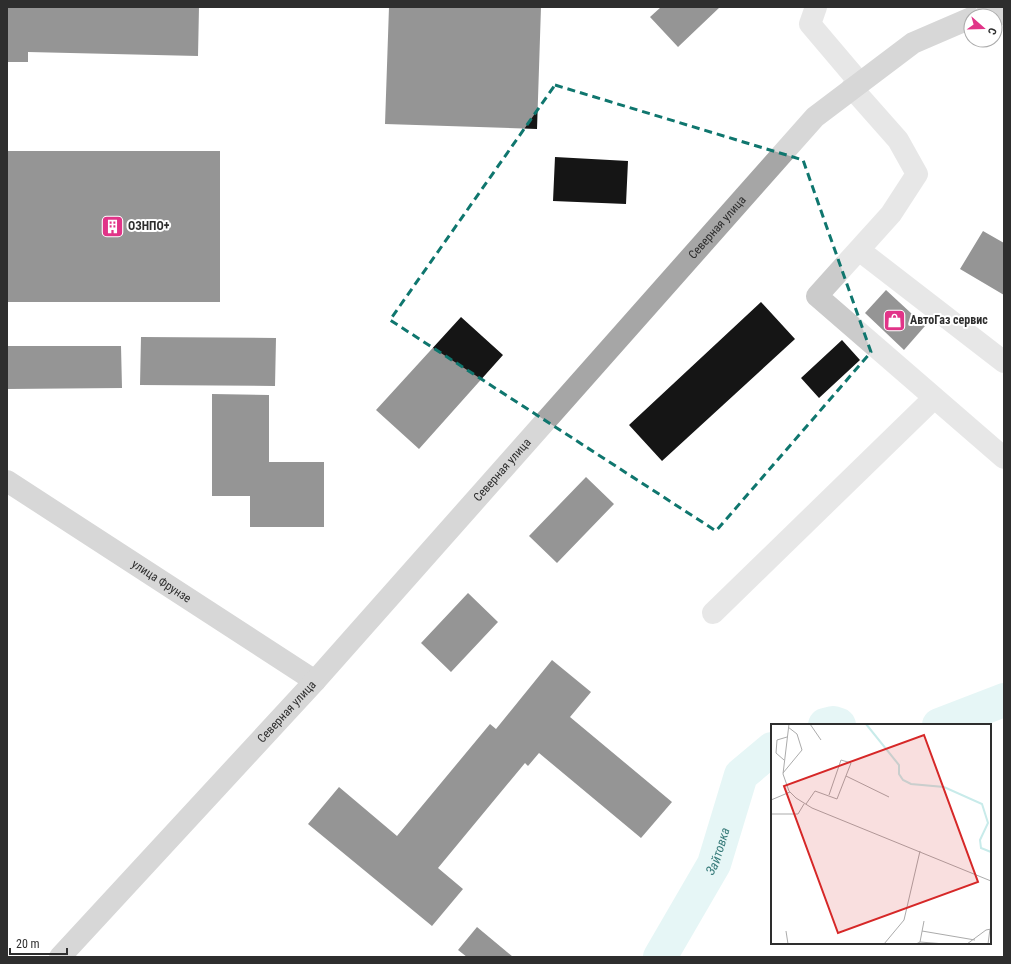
<svg xmlns="http://www.w3.org/2000/svg" width="1011" height="964" font-family="'Roboto Condensed',sans-serif">
<rect width="100%" height="100%" fill="#fff"/>
<g fill="none" stroke-linecap="round" stroke-linejoin="round">
<g stroke="#c8ebea" stroke-width="34">
<path d="M825 725 833 723 839 725"/>
<path d="M939 725 1004 700"/>
<path id="s1" d="M660 957 714 864 741 775 772 749"/>
</g>
</g>
<path fill="#151515" d="M7 7H199L198 56 28 52V62H7Z
M389 7H541L537 129 385 124Z
M661 7H720L678 47 650 17Z
M7 151H220V302H7Z
M555 157 628 161 626 204 553 201Z
M983 231 1004 243V295L960 269Z
M886 290 925 326 904 350 865 313Z
M761 302 795 339 662 461 629 425Z
M461 317 503 355 419 449 376 410Z
M141 337 276 338 275 386 140 385Z
M842 340 860 360 819 398 801 378Z
M7 346H121L122 388 7 389Z
M212 394 269 395V462H324V527H250V496H212Z
M586 477 614 504 557 563 529 536Z
M468 593 498 622 451 672 421 643Z
M552 660 591 692 570 717 672 802 641 838 539 753 528 766 525 763 438 868 463 889 432 926 308 824 339 787 397 836 490 724 496 729Z
M477 927 513 957H467L458 950Z"/>
<g fill="none" stroke-linecap="round" stroke-linejoin="round">
<path stroke="#cbcbcb" stroke-width="22" d="M816 7 810 24 860 83
M852 88 898 140 917 174 891 214 817 296 1004 458
M859 250 1004 362
M713 613 934 398"/>
<g stroke="#a6a6a6" stroke-width="22">
<path d="M985 16 1004 14"/>
<path id="s2" d="M7 481 315 681"/>
<path id="s3" d="M60 957 315 681 815 117 913 43 971 18"/>
</g>
</g>
<path d="M0 0H1011V964H0ZM555 85 803 160 871 352 716 531 390 320Z" fill="#fff" fill-opacity=".55" fill-rule="evenodd"/>
<path fill="none" stroke="#0f766e" stroke-width="3" stroke-dasharray="8 5" stroke-linejoin="round" d="M555 85 803 160 871 352 716 531 390 320Z"/>
<defs>
<symbol id="building-square" viewBox="-11 -11 22 22"><rect x="-9" y="-9" width="18" height="18" rx="4" fill="#e13488" stroke="#fff"/><path d="M-4-6H4V6H1V3H-1V6H-4ZM-2.5-4.3h1.7v1.8h-1.7ZM.8-4.3h1.7v1.8H.8ZM-2.5-1h1.7V.8h-1.7ZM.8-1h1.7V.8H.8Z" fill="#fff"/></symbol>
<symbol id="shop-square" viewBox="-11 -11 22 22"><rect x="-9" y="-9" width="18" height="18" rx="4" fill="#e13488" stroke="#fff"/><path d="M-5-2.5h2.3a2.7 3.5 0 0 1 5.4 0H5L5.5 6h-11ZM-1.5-2.5h3a1.5 2.3 0 0 0-3 0Z" fill="#fff"/></symbol>
</defs>
<g fill-rule="evenodd">
<use href="#building-square" x="100" y="214" width="25" height="25"/>
<use href="#shop-square" x="882" y="308" width="25" height="25"/>
</g>
<g text-anchor="middle" dominant-baseline="central" stroke-width="4" stroke-linejoin="round" paint-order="stroke">
<g font-size="12" font-weight="bold" fill="#2e2e2e" stroke="#fff" text-anchor="start">
<text x="128" y="226">ОЗНПО+</text>
<text x="910" y="320">АвтоГаз сервис</text>
</g>
<g font-size="12" fill="#2e2e2e" stroke="#fff">
<text stroke="none"><textPath href="#s3" startOffset="982">Северная улица</textPath></text>
<text stroke="none"><textPath href="#s3" startOffset="658">Северная улица</textPath></text>
<text stroke="none"><textPath href="#s2" startOffset="184">улица Фрунзе</textPath></text>
<text stroke="none"><textPath href="#s3" startOffset="334">Северная улица</textPath></text>
</g>
<g font-size="13" font-style="italic" fill="#377b7a" stroke="#fff">
<text stroke="none"><textPath href="#s1" startOffset="121">Зайтовка</textPath></text>
</g>
</g>
<g transform="translate(771 724)">
<rect width="220" height="220" fill="#fff"/>
<path fill="none" stroke="#c8ebea" stroke-width="2" d="M95 0 128 41V50L132 56 140 60 173 63 211 80 217 99 209 116 210 124 220 128"/>
<path fill="none" stroke="#ababab" stroke-width="1" d="M18 0 12 50 18 67 25 74 41 84 220 157M39 0 50 16M13 36 5 29 6 16 16 13M12 49 31 26 26 10 17 3M75 52 118 73M0 76 19 68M35 80 44 67 66 75 80 39 70 36 58 71M0 90H27L33 80M15 207 17 220M151 207 204 216M149 218 174 220M113 220 133 196 149 127M145 220 149 218 153 197M196 220 215 206 220 205M217 220 219 205"/>
<path fill="#d62828" fill-opacity="0.15" stroke="#d62828" stroke-width="2" d="M153 11 207 158 67 209 13 62Z"/>
<rect width="220" height="220" fill="none" stroke="#2e2e2e" stroke-width="2"/>
</g>
<rect width="1011" height="964" fill="none" stroke="#2e2e2e" stroke-width="16"/>
<g transform="translate(983 28) rotate(110)"><circle r="19" fill="#ffffff" stroke="#ababab"/>
<path d="M0-3L7 15L0 10L-7 15Z" fill="#e13488"/>
<text y="-6" font-size="11" font-weight="bold" text-anchor="middle" fill="#2e2e2e">С</text>
</g>
<path d="M10 948v6h57v-6" fill="none" stroke="#2e2e2e" stroke-width="2"/>
<text x="16" y="948" font-size="12" fill="#2e2e2e" stroke="#ffffff" stroke-width="3" paint-order="stroke">20 m</text>
</svg>
